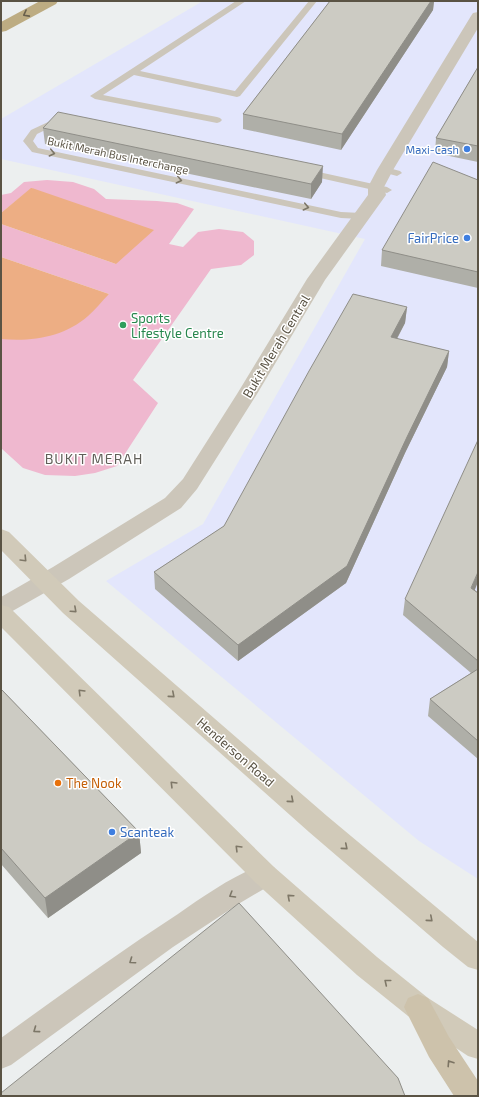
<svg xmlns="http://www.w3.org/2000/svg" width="479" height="1097" font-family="'Exo 2',sans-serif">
<rect width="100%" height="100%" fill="#ecefef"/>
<path fill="#e3e6fc" d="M203 1H478V879L419 841 106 581 203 524 365 239 1 159V119Z"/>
<path fill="#efb8cf" d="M47 180 73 182 94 189 106 199 157 201 177 203 194 209 169 244 183 247 198 232 219 229 243 232 254 241V255L241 265 211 269 133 380 158 403 117 466 95 473 75 476 45 475 23 468 1 448V339H5L109 294 1 257V224L116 264 32 188 1 213V195L11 193 24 182Z"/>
<path fill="#edae84" d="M31 188H32L154 230 116 264 1 224V213Z
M1 257 109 294C102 301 95 310 88 316 64 337 32 342 1 339Z"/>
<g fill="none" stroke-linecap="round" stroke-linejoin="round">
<path fill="#ccc6ba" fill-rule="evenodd" d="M236 1H246L140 71 235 91 309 1H317L240 96 237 97 134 75 103 95 217 117 220 118 222 120 220 122 217 123 95 99 90 96Z
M61 116 64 117 66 119 64 121 37 134 33 141 38 148 341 212 361 213 366 216 361 219 341 218 32 152 23 141 31 130Z
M385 167 400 171 402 173 397 176 382 172 380 170 382 168Z
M305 169 387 187 392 190 387 193 302 174 300 172 302 170Z"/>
<path fill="#ccc6ba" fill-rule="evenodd" d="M478 12V28L393 170 384 187 386 195 325 280 257 394 197 489 181 508 69 579 9 613 1 615V597L53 567 165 498 183 479 237 394 307 279 368 195V187L377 170 471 16 473 13Z
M265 864 274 867 278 875 274 883 240 903 173 947 11 1065 1 1069V1038C59 996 118 953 178 914 204 896 235 874 265 864Z"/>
<path fill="#d1cab9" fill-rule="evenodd" d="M1 529 9 532 79 601 327 816 478 942V970L468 967 443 947 309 832 63 613 1 550Z
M1 605 9 607 274 867 377 957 428 998 478 1030V1059L468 1056 408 1016 357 975 256 883 1 627Z"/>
<path fill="#cdc2ab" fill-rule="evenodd" d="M418 994 428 998 449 1037 478 1081V1096H454L429 1057 404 1007 408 998Z"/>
<path fill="#bdac82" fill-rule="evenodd" d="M40 1H58L56 4 6 31 1 32V22Z"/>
</g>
<path fill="#afafa8" d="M330 1H434L433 10 341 150 243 129V114Z
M478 67V162L435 153 436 138Z
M43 128 322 182 311 199 45 144Z
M478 180V288L381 266 382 250Z
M407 307 405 323 397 339 449 351 447 367 405 453 346 583 238 661 155 589 154 572 224 526Z
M475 590 478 593V759L428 716 430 699 471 673 403 615 405 599Z
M1 689 139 832 141 853 48 918 1 864Z"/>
<path fill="#8f8e88" d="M431 1H434L433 10 341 150 342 134Z
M323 166 322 182 311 199V184Z
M407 307 405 323 389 353 391 337Z
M449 351 447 367 405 453 346 583 238 661V645Z
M478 572V582L469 604 471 588Z
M139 832 141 853 48 918 45 898Z"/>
<path fill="#cccbc3" stroke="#8f8e88" d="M330 1H431L342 134 243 114Z
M478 67V146L436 138Z
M58 112 323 166 311 184 43 128Z
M433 162 478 180V272L382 250Z
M353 294 407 307 391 337 449 351 407 437 347 566 238 645 154 572 224 526 309 371Z
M478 440V572L471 588 478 593V661L405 599Z
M478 669V741L430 699Z
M1 689 139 832 45 898 1 848Z
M239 903 398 1078 405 1096H1V1093Z"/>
<defs><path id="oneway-chevron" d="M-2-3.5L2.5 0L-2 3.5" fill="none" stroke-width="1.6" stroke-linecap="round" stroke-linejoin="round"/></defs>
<use stroke="#69604d" href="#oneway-chevron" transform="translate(26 14) rotate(152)"/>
<g stroke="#7c7667">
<use href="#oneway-chevron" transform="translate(52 153) rotate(12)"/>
<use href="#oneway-chevron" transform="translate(179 180) rotate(12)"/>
<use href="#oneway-chevron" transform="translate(306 207) rotate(12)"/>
<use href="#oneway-chevron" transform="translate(232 895) rotate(149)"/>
<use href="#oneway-chevron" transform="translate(132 961) rotate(145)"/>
<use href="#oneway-chevron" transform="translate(36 1030) rotate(144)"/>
</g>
<g stroke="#7e7767">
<use href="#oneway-chevron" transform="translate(24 559) rotate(46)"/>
<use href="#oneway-chevron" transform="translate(74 610) rotate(42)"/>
<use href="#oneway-chevron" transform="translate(81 692) rotate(-135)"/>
<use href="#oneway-chevron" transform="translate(172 695) rotate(41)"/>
<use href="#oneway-chevron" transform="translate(173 784) rotate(-135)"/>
<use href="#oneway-chevron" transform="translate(291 800) rotate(41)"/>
<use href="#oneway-chevron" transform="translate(345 847) rotate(40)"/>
<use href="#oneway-chevron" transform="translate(238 848) rotate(-135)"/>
<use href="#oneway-chevron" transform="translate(290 897) rotate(-138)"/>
<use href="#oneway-chevron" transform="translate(430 919) rotate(41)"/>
<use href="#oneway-chevron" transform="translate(387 982) rotate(-141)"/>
</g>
<use stroke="#7c7463" href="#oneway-chevron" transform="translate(450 1063) rotate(-123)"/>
<g fill="#3f7fe0" stroke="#fff" stroke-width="1.5">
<circle cx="467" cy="149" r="4"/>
<circle cx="467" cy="238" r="4"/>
<circle cx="112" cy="832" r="4"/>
</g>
<circle fill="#2e9e5b" stroke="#fff" stroke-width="1.5" cx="123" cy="325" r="4"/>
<circle fill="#e8710a" stroke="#fff" stroke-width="1.5" cx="58" cy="783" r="4"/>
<g text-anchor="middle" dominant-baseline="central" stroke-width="3" stroke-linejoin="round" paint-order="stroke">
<g font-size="11" fill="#366cbe" stroke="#fff" text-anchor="end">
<text x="459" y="149">Maxi-Cash</text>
</g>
<g font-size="11" fill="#5a5344" stroke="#fff">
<text transform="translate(118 155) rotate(12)">Bukit Merah Bus Interchange</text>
</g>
<g font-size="13" fill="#366cbe" stroke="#fff" text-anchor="end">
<text x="459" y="238">FairPrice</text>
<text x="120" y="832" text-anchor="start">Scanteak</text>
</g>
<g font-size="13" fill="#27864d" stroke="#fff" text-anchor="start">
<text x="131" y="318">Sports<tspan x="131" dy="15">Lifestyle Centre</tspan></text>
</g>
<g font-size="13" fill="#5a5344" stroke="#fff">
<text transform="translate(276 346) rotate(-59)">Bukit Merah Central</text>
<text transform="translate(236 752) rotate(41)">Henderson Road</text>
</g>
<g font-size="13" fill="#c56008" stroke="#fff" text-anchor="start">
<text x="66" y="783">The Nook</text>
</g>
<g font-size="14" letter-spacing="1" fill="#615f59" stroke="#fff">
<text x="94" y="458">BUKIT MERAH</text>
</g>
</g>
<rect width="479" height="1097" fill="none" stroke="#5a5344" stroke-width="4"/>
</svg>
